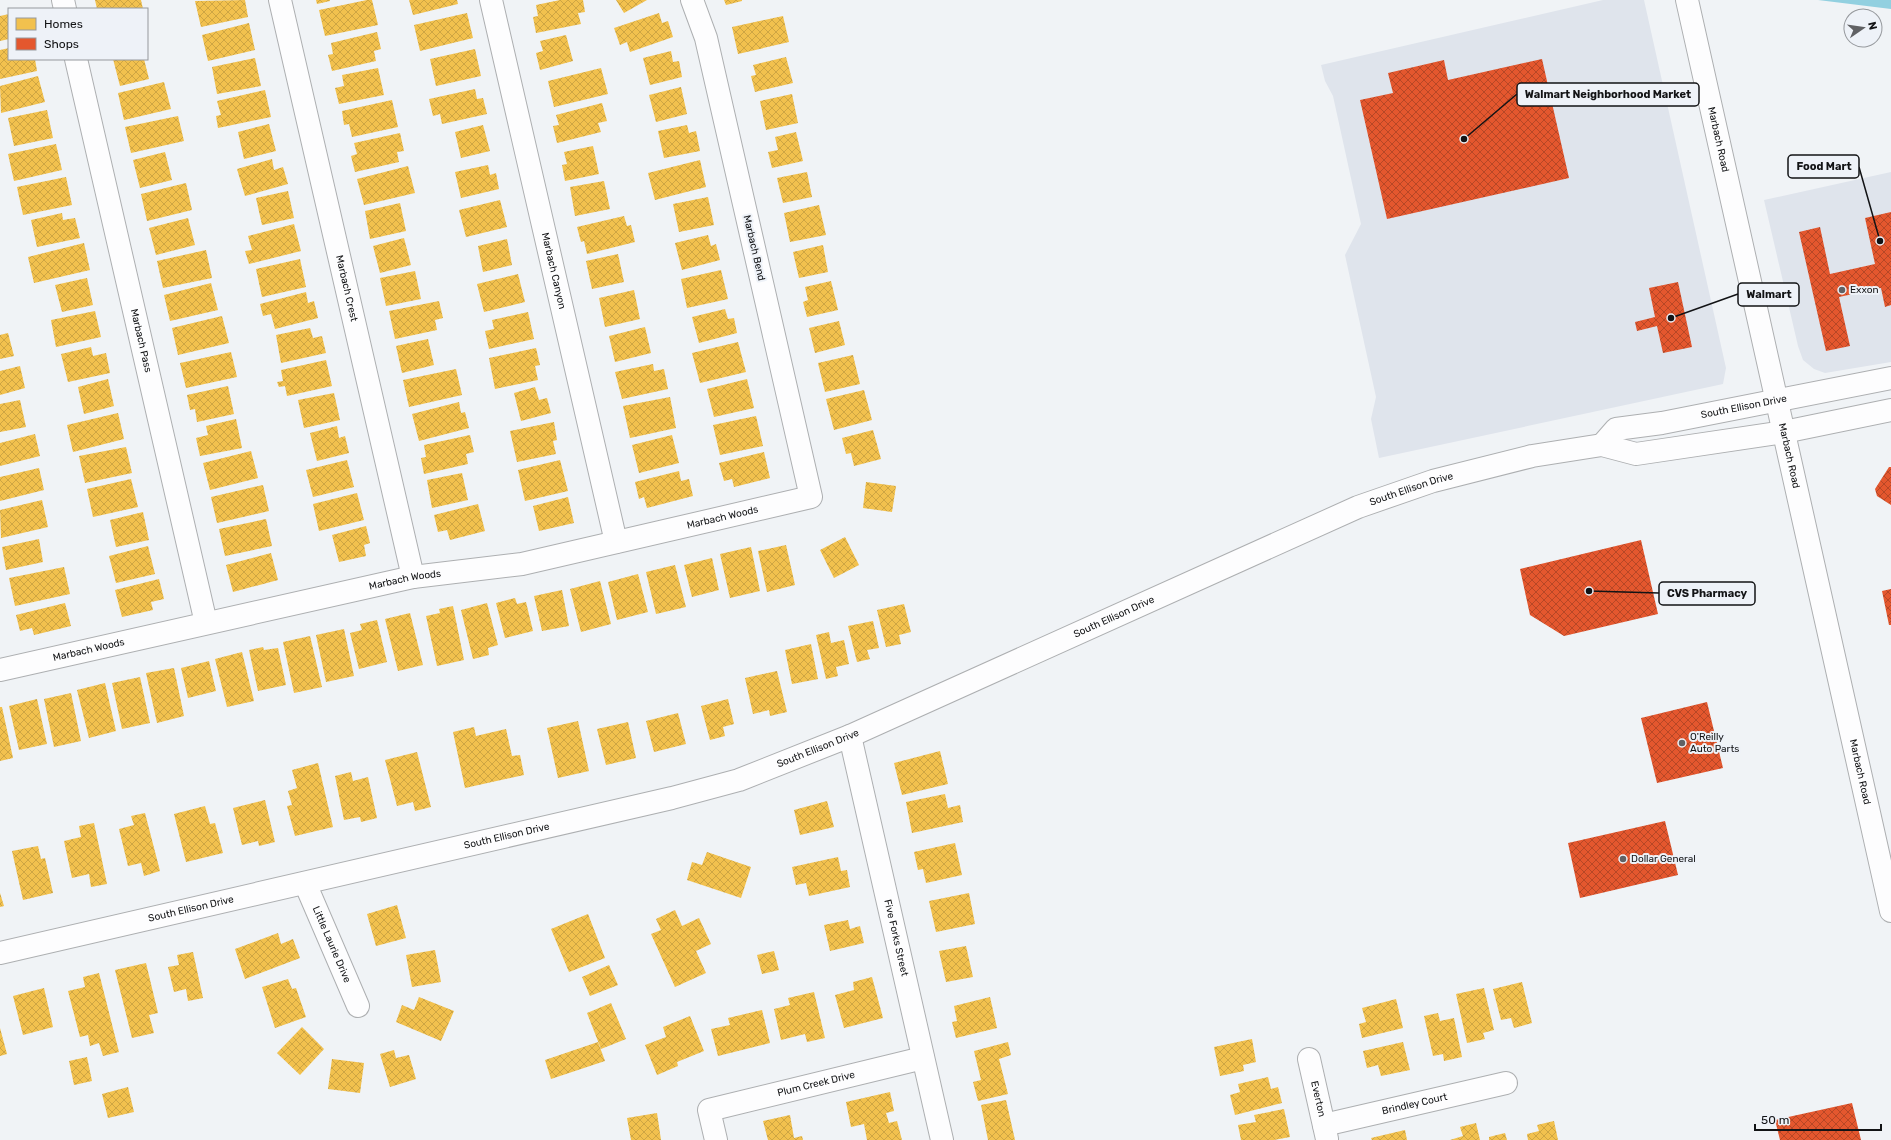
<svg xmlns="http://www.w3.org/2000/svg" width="1891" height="1140" font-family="Rubik,sans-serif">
<defs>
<pattern id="homes-cross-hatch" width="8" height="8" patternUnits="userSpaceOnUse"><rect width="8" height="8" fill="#f2c14e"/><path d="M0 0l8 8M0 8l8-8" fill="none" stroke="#cea543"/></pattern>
<pattern id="shops-cross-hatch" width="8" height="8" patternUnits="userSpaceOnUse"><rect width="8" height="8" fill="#e4572e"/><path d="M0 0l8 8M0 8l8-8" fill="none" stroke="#b74726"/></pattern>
</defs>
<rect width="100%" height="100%" fill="#f0f3f6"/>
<path fill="#dfe4ec" d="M1603 0H1644L1726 368 1723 384 1379 458 1371 419 1376 397 1345 255 1361 224 1333 96 1325 81 1321 65Z
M1891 172V362L1825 373 1814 369 1803 360 1798 346 1764 200Z"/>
<path fill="#92d0e0" d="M1818 0H1891V9Z"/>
<path fill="url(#homes-cross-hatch)" d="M95 0H141L143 9H97Z
M245 0 248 17 201 27 195 1Z
M316 0H330V1L317 4Z
M367 0H372L378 25 325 36 319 10Z
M409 0H457L458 4 413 15Z
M560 0H583L585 12 578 13 581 24 536 33 533 17 538 16 536 5Z
M616 0H647L624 13Z
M724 0H742V1L726 5Z
M467 13 473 38 420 51 414 25Z
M659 13 662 23 668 21 673 37 630 52 627 42 620 45 614 28Z
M9 14V39L0 41V16Z
M783 16 789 42 738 54 732 27Z
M249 23 255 50 208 61 202 35Z
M377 32 381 49 374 51 376 61 332 71 328 55 333 54 331 43Z
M566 35 573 61 540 70 536 53 543 51 540 41Z
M9 48V59H35L37 71 0 79V50Z
M475 49 481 76 436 86 430 59Z
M671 51 673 62 679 61 682 77 650 85 643 58Z
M786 57 793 83 755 92 751 76 756 75 753 65Z
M255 58 261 86 217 94 212 67Z
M113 59H144L149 79 120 86Z
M378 68 384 95 339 104 335 88 344 86 342 75Z
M601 68 608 94 554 107 548 81Z
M38 76 45 102 1 113 0 86Z
M164 82 171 109 124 120 118 93Z
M681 87 687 114 656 122 649 95Z
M475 89 477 99 483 98 487 114 442 124 440 114 433 116 429 99Z
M265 90 271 117 218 128 216 116 221 115 217 101Z
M792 94 798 123 766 130 760 101Z
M392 100 398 127 352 137 349 124 344 125 342 111Z
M602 103 607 121 598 123 601 132 557 143 553 126 559 125 556 115Z
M47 110 53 138 14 146 8 118Z
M178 116 184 141 131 153 125 127Z
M269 124 276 151 244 159 238 132Z
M483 125 490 151 461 158 455 132Z
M687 125 689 133 696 131 700 151 664 158 658 131Z
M796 132 803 161 772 168 768 152 778 150 775 137Z
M400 133 404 151 397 152 399 162 355 172 351 156 357 154 354 143Z
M56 144 62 170 14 181 8 154Z
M593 146 599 174 565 181 562 165 567 164 564 152Z
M165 152 172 180 140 188 133 160Z
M272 159 274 170 283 167 288 184 245 196 237 169Z
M700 160 706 187 655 200 648 173Z
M488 165 490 175 496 173 499 189 461 198 455 172Z
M408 166 415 193 364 205 357 179Z
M807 172 812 197 783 203 777 178Z
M66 177 72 205 23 215 17 187Z
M604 181 610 209 575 216 570 187Z
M186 183 192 210 147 221 141 194Z
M288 191 294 218 262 225 256 198Z
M708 197 714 225 679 232 673 204Z
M500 200 507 227 466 237 459 210Z
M400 203 406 231 370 239 365 211Z
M819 205 826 235 790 242 784 213Z
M62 213 63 220 75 218 80 238 37 247 31 220Z
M624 216 627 226 631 225 635 242 587 254 584 241 581 242 577 227Z
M188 218 195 245 156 255 149 228Z
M294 224 301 251 249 264 245 251 252 250 248 236Z
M708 235 711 246 716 244 720 260 682 270 675 243Z
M404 238 411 265 380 273 373 246Z
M507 239 512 265 483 272 478 246Z
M84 243 90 270 34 283 28 257Z
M823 245 828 272 799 278 793 252Z
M206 250 212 278 163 288 157 261Z
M618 254 624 282 592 289 586 261Z
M300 259 306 287 262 297 256 269Z
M721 270 728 299 687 308 681 279Z
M415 271 421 299 386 306 380 278Z
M518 274 525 302 484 312 477 284Z
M87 278 93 305 62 312 55 285Z
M831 281 838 310 807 317 803 302 808 300 805 287Z
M211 283 218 310 170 321 164 295Z
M634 290 640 319 605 327 599 298Z
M306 292 308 303 314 301 318 318 275 329 271 314 263 316 260 304Z
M439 301 443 318 435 320 437 330 395 339 389 311Z
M725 309 728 319 734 318 737 333 699 343 692 317Z
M95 311 101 337 56 347 51 320Z
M528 312 534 339 489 349 485 331 494 329 492 320Z
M222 316 229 343 178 355 172 328Z
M839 321 845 345 815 353 809 328Z
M645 327 651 353 615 362 609 336Z
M310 328 313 338 322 336 326 353 281 363 276 335Z
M8 333 14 356 0 359V335Z
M428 339 434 365 402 373 396 346Z
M738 342 746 372 700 383 692 353Z
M91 347 93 356 106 353 110 373 68 382 61 354Z
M536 348 540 365 535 366 538 380 495 389 489 358Z
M231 352 237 377 186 388 180 363Z
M853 355 860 384 825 392 818 363Z
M326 360 332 386 287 396 285 386 279 387 277 382 283 381 281 370Z
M653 364 654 371 664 369 668 389 622 399 615 372Z
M20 366 25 388 0 395V371Z
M456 369 462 395 409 407 403 380Z
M108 379 114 406 84 414 78 387Z
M747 379 754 408 714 417 707 389Z
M228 386 234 414 197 422 195 409 190 410 187 395Z
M535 387 539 400 547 398 551 413 521 421 514 393Z
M864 390 872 420 834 430 826 399Z
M334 393 340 420 304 428 298 400Z
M670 397 676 428 630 438 623 406Z
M20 400 26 427 0 432V404Z
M459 402 461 413 465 412 469 428 419 441 412 414Z
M118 413 124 439 73 452 67 425Z
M756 416 763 446 720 455 713 425Z
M236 419 242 448 200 456 196 438 208 435 206 426Z
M554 422 557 440 553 441 556 454 517 462 510 431Z
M337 426 339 438 345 436 349 453 317 461 310 433Z
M873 430 881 459 854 466 851 453 846 454 842 438Z
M35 434 40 456 0 466V443Z
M470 435 474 452 466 454 468 464 424 474 421 458 426 457 424 445Z
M672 435 679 463 639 473 632 445Z
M126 447 132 473 85 483 79 456Z
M251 451 258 478 210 490 203 463Z
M764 452 770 478 734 487 732 479 724 481 719 463Z
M347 460 354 487 313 497 306 470Z
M560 460 568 491 525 501 518 470Z
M39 468 44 490 0 501V477Z
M679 471 681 481 689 479 693 496 647 508 644 497 639 499 635 482Z
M462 473 468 500 432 508 427 480Z
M131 479 138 507 93 517 87 489Z
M866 482 896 486 892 512 863 508Z
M263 485 269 511 217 523 211 497Z
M357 493 364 520 319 531 313 504Z
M568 497 574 523 539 531 533 506Z
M42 500 48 527 1 538 0 510Z
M478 504 485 531 450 540 447 530 438 532 434 515Z
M143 512 149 540 116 547 110 520Z
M266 519 272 546 225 556 219 529Z
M366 526 370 543 364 545 366 556 339 562 332 535Z
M845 537 859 565 834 578 820 550Z
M39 539 43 562 6 570 2 547Z
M786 545 795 585 767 592 758 551Z
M148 546 155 574 116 583 109 556Z
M751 547 760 591 730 598 720 554Z
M271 553 278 580 233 592 226 565Z
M712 558 719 590 692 597 684 565Z
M675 565 686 607 656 614 646 572Z
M64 567 70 594 15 606 9 578Z
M638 574 648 612 617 620 608 582Z
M159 579 164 599 151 602 153 610 122 617 115 590Z
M600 581 611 624 581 632 570 589Z
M562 590 569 626 542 631 534 596Z
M515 598 517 604 526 602 533 631 505 638 496 603Z
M65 603 71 626 34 635 32 628 20 631 16 615Z
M487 603 498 645 488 648 489 655 473 659 461 610Z
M904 604 911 632 899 635 901 644 886 647 877 610Z
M453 606 464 660 437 666 426 616 440 613 439 609Z
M410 613 423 665 398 671 385 619Z
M377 620 387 662 359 669 350 633 362 630 360 624Z
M873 621 879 648 867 650 870 659 857 662 848 626Z
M344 629 354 676 326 682 316 635Z
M829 632 831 643 844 640 849 664 836 667 838 676 826 679 816 635Z
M310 636 322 687 294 693 283 642Z
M811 644 818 679 792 684 785 650Z
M263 647 264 650 278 648 286 685 258 691 249 650Z
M242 652 254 701 227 707 215 659Z
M209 661 216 691 188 698 181 668Z
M174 668 184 716 157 723 146 673Z
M777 671 787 712 770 716 769 710 753 714 745 678Z
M140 677 150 723 122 729 112 683Z
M105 683 116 731 89 738 77 690Z
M71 693 81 741 54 747 44 699Z
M37 699 47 744 19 750 9 706Z
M728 699 734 724 723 727 725 736 710 740 701 706Z
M0 707H2L13 758 0 761Z
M678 713 686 744 654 752 646 721Z
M578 721 589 771 558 778 547 728Z
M628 722 636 758 606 765 597 729Z
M474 727 476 736 506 729 512 756 520 755 524 775 465 788 453 732Z
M940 751 948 784 902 795 894 763Z
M417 752 431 807 415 811 413 802 397 806 385 760Z
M318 763 333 827 295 836 287 806 292 805 288 791 297 788 292 770Z
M351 772 353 781 368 777 377 818 361 822 360 817 344 820 335 776Z
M945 794 948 808 960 805 963 822 912 833 906 802Z
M265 800 275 842 259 846 258 841 242 845 233 808Z
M827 801 834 827 800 835 794 810Z
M205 806 210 824 215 823 223 853 186 862 174 814Z
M145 813 160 871 144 876 141 863 128 866 119 829 134 825 131 816Z
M94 823 107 884 91 887 89 874 72 878 64 841 81 837 79 826Z
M955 843 962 875 926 883 923 869 918 870 914 852Z
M38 846 41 859 45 858 53 893 23 900 12 851Z
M707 852 751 867 741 898 687 880 692 862 702 865Z
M838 857 841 871 847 870 850 887 809 896 806 883 796 885 792 867Z
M0 893 4 906 0 907Z
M969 893 975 924 936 932 929 901Z
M397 905 406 938 376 946 367 914Z
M675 910 682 926 699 918 711 944 696 951 706 973 675 987 651 934 661 930 656 919Z
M588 914 605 958 569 972 551 929Z
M848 920 850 929 860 926 864 943 830 951 824 925Z
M278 933 281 944 293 939 300 958 245 979 235 949Z
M966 946 973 977 946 982 939 951Z
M435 950 441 982 412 987 406 955Z
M774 951 779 970 762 974 757 955Z
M193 952 203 998 188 1001 186 989 174 992 168 967 179 965 177 955Z
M146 963 158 1013 149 1015 154 1033 132 1038 115 970Z
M609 965 618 985 590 996 582 977Z
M99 973 119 1052 103 1056 99 1043 90 1046 88 1035 80 1037 68 991 85 987 83 977Z
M872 977 883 1018 844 1028 835 995 854 990 853 982Z
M288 979 292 989 296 988 306 1017 275 1028 262 987Z
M1522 982 1532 1023 1514 1028 1511 1018 1501 1020 1493 989Z
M44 988 53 1027 23 1035 13 996Z
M1484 988 1494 1030 1483 1033 1485 1039 1467 1043 1456 994Z
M814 992 825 1038 807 1042 805 1034 781 1040 774 1009 790 1005 788 998Z
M419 997 454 1011 441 1041 396 1022 402 1005 414 1010Z
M990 997 997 1028 956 1038 952 1022 957 1021 954 1006Z
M1396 999 1403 1028 1362 1038 1359 1024 1366 1022 1362 1008Z
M611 1003 626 1039 601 1049 587 1013Z
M762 1010 770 1043 718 1056 711 1029 730 1025 728 1018Z
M1438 1013 1440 1021 1454 1018 1462 1057 1444 1061 1443 1054 1433 1056 1424 1016Z
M690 1016 704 1051 677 1062 678 1066 657 1075 645 1045 666 1037 663 1027Z
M302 1027 324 1049 300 1075 277 1053Z
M0 1028 7 1054 0 1056Z
M1252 1039 1256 1062 1243 1065 1244 1071 1220 1076 1214 1047Z
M598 1042 605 1061 551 1079 545 1060Z
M1008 1042 1011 1055 999 1059 1008 1094 978 1101 973 1082 981 1080 974 1051Z
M1403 1042 1410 1070 1381 1076 1378 1065 1367 1068 1363 1051Z
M394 1050 396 1058 409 1055 416 1079 390 1087 380 1054Z
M87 1057 92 1081 74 1085 69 1061Z
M332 1059 364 1063 360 1093 328 1089Z
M1268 1077 1271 1089 1278 1087 1282 1103 1235 1115 1230 1095 1240 1092 1238 1084Z
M128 1087 134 1112 108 1118 102 1094Z
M890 1092 894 1111 886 1113 889 1123 897 1121 902 1140H867L864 1124 851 1127 846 1102Z
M1006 1100 1015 1140H988L981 1105Z
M1284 1109 1290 1137 1274 1140H1241L1238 1125 1256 1122 1254 1115Z
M657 1113 661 1140H631L627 1118Z
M790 1115 794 1138 802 1136 803 1140H768L763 1121Z
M1554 1121 1558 1140H1528L1527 1134 1539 1131 1537 1125Z
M1476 1123 1480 1140H1450L1463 1136 1460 1127Z
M1405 1130 1407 1140H1372L1371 1138Z
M1505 1133 1507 1140H1489V1137Z"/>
<path fill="url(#shops-cross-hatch)" d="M1542 59 1569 178 1387 219 1360 100 1393 93 1388 73 1444 60 1448 80Z
M1891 212V305L1885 307 1881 288 1839 297 1850 346 1826 351 1799 232 1820 227 1830 274 1875 264 1865 218Z
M1678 282 1692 347 1663 353 1657 326 1637 331 1635 322 1655 317 1649 288Z
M1889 467H1891V505L1877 496 1875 489Z
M1641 540 1658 614 1564 636 1530 615 1520 569Z
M1891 589V625H1889L1882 591Z
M1707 702 1723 768 1657 783 1641 718Z
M1665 821 1678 875 1580 898 1568 843Z
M1852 1103 1861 1140H1780L1775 1120Z"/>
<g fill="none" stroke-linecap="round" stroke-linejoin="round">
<defs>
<g id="minor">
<path d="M63 0 65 9"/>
<path id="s1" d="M280 0 413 577"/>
<path id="s2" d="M491 0 616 542"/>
<path id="s3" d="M76 59 206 623"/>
<path id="s4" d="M1602 445 1616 429 1662 423 1891 378"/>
<path id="s5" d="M0 670 413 577 522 564 811 497 706 38 692 0"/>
<path id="s6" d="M850 736 942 1140"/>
<path id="s7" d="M305 883 358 1006"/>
<path id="s8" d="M0 953 672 798 739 780 850 736 1358 507 1433 481 1532 456 1602 445 1636 454 1784 432 1891 410"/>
<path id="s9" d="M1309 1059 1327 1139"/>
<path id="s10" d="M1324 1125 1506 1083"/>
<path id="s11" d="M716 1140 709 1110 923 1058"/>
</g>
<g id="major">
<path id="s12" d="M1687 0 1891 911"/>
</g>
</defs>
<use href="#minor" stroke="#adafb1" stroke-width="24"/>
<use href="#major" stroke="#adafb1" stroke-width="24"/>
<use href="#minor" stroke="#fdfdfe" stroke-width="22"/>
<use href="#major" stroke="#fdfdfe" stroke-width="22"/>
</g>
<g fill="#606164" stroke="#eef2f8" stroke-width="1.5">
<circle cx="1842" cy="290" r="4"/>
<circle cx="1682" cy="743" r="4"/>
<circle cx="1623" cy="859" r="4"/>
</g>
<g text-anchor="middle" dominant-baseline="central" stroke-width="4" stroke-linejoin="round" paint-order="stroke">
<g font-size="10" fill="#121315" stroke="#eef2f8">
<text stroke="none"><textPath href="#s12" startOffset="143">Marbach Road</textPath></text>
<text transform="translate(754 248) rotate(77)">Marbach Bend</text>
<text stroke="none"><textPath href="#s2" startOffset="278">Marbach Canyon</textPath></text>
<text stroke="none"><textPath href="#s1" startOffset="296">Marbach Crest</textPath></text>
<text stroke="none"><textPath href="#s3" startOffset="289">Marbach Pass</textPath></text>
<text stroke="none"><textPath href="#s4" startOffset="151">South Ellison Drive</textPath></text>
<text stroke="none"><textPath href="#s12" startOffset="467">Marbach Road</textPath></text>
<text stroke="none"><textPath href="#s8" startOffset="1492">South Ellison Drive</textPath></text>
<text stroke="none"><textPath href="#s5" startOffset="739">Marbach Woods</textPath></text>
<text stroke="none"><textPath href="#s5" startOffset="415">Marbach Woods</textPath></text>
<text stroke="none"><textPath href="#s8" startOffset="1168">South Ellison Drive</textPath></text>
<text stroke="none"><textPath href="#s5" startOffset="91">Marbach Woods</textPath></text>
<text stroke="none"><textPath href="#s8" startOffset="844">South Ellison Drive</textPath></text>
<text stroke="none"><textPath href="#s12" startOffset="791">Marbach Road</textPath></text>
<text stroke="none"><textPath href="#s8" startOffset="520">South Ellison Drive</textPath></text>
<text stroke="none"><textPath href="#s8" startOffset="196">South Ellison Drive</textPath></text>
<text stroke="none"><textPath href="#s6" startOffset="207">Five Forks Street</textPath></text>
<text stroke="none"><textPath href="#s7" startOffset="67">Little Laurie Drive</textPath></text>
<text stroke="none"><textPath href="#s11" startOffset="141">Plum Creek Drive</textPath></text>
<text stroke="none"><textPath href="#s9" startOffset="41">Everton</textPath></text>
<text stroke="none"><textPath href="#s10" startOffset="93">Brindley Court</textPath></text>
</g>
<g font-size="10" fill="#121315" stroke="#eef2f8" text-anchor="start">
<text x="1850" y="290">Exxon</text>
<text x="1690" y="737">O'Reilly<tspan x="1690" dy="12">Auto Parts</tspan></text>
<text x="1631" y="859">Dollar General</text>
</g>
</g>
<path fill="none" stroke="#121315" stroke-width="1.5" d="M1464 139L1517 94M1880 241L1859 167M1671 318L1738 294M1589 591L1659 593"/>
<g fill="#121315" stroke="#eef2f8" stroke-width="1.5">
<circle cx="1464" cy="139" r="4"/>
<circle cx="1880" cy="241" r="4"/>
<circle cx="1671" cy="318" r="4"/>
<circle cx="1589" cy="591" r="4"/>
</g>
<g fill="#eef2f8" stroke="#121315" stroke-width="1.5">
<rect x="1517" y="83" width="182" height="23" rx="4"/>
<rect x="1788" y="155" width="71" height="23" rx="4"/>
<rect x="1738" y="283" width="61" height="23" rx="4"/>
<rect x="1659" y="582" width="96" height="23" rx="4"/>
</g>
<g font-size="11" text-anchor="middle" font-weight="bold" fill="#121315">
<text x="1608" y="98">Walmart Neighborhood Market</text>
<text x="1824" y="170">Food Mart</text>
<text x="1769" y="298">Walmart</text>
<text x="1707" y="597">CVS Pharmacy</text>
</g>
<rect x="8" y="8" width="140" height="52" fill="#eef2f8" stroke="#96999d"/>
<rect x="16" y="18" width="20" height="12" fill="#f2c14e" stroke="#96999d"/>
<text x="44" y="28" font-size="12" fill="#121315">Homes</text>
<rect x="16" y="38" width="20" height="12" fill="#e4572e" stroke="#96999d"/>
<text x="44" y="48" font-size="12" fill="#121315">Shops</text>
<g transform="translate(1863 28) rotate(77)"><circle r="19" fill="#eef2f8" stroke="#96999d"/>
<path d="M0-3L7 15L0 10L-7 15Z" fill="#606164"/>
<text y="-6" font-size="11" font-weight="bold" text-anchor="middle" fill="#121315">N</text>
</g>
<path d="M1755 1124v6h126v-6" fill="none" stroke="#121315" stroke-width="2"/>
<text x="1761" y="1124" font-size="12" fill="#121315" stroke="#eef2f8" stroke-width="3" paint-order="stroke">50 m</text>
</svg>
